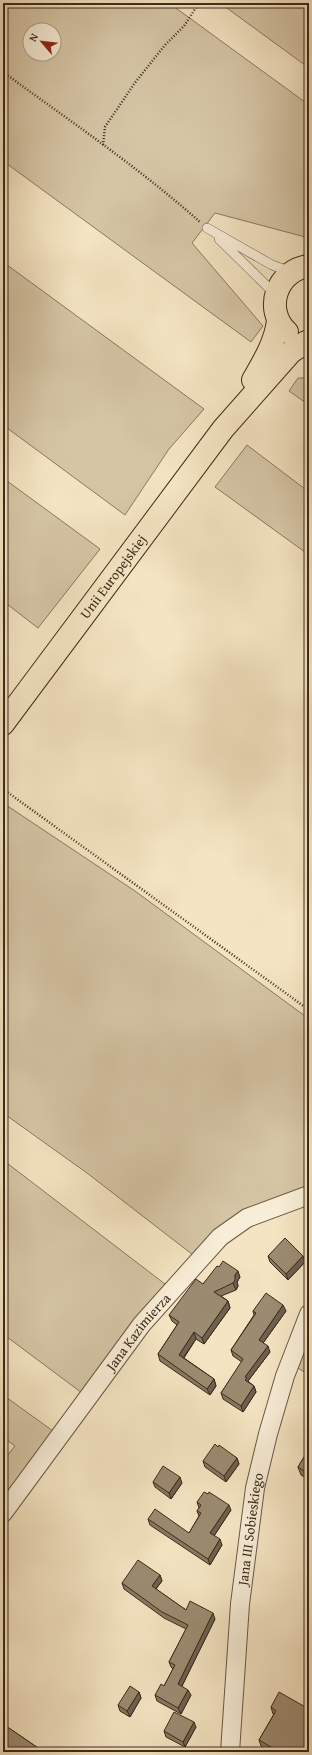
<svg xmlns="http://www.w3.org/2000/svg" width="312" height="1755" font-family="'Gentium Book Plus',serif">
<rect width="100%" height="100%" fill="#f4e4c2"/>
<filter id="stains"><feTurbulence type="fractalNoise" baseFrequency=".005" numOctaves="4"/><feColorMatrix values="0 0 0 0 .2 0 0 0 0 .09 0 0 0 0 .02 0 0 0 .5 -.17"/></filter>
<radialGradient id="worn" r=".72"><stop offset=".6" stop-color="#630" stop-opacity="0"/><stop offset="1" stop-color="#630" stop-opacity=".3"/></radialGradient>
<path fill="#d5c5a5" stroke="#887860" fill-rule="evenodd" d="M3 3H169L309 105V238L215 213 192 243 263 326 251 342 3 161ZM30 30H54V54H30Z
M220 3H309V68Z
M3 262 204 409 169 449 125 515 3 425Z
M298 378H309V405L289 391Z
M247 445 309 492V555L215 487Z
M3 478 100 549 38 628 3 601Z
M3 803 135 891 309 1019V1188L193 1255 87 1173 3 1113Z
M3 1160 165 1284 82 1393 3 1334Z
M309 1338V1375L298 1368 306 1341Z
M3 1395 53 1431 3 1503V1461L15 1446 3 1437Z"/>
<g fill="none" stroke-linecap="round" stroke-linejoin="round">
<defs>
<path id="service" d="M207 228 272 265 291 272
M219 239 275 294"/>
<g id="minor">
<path id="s1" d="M3 1513 142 1324 220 1237 247 1218 309 1195"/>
<path id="s2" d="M230 1752 240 1604 255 1488 268 1434 285 1376 309 1314"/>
</g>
<g id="primary">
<path d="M287 332C263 309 277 270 309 266"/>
<path d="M253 380C264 361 275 343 278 321"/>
<path id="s3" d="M3 724 223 429 291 352 306 342"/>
</g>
</defs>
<use href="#service" stroke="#6a5944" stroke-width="10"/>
<use href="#minor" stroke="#6a5944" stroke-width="20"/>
<use href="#primary" stroke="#3c2b1a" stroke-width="24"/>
<path stroke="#3c2b1a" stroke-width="2.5" stroke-dasharray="1 2" stroke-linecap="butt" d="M3 72C70 121 138 167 200 222
M103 145 105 127 134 84 165 45 184 26 199 3
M3 789 309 1010"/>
<use href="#service" stroke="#f8edd7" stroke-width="9"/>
<use href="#minor" stroke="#f8edd7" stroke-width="18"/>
<use href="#primary" stroke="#f4e4c2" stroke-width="22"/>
</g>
<path fill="#867861" stroke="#3c2b1a" d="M268 1256 305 1262 288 1280 270 1262Z
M219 1267 240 1277 237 1282 238 1286 236 1290 221 1296 228 1301 230 1308 204 1344 196 1339 184 1358 214 1379 216 1386 210 1395 160 1361 158 1354 177 1325 172 1321 169 1315 203 1284Z
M253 1311H286L263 1343 270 1352 248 1381 249 1382 254 1386 256 1392 243 1412 223 1399 221 1393 242 1362 233 1356 231 1350 254 1315Z
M218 1447 237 1458 239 1464 226 1482 205 1467 203 1461Z
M309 1449V1480L301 1475 298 1467Z
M153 1482 182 1483 171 1499 155 1487Z
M197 1502 231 1510 214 1536 222 1545 210 1565 150 1525 148 1519 189 1533 199 1516 197 1511 199 1508Z
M160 1575 162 1581 156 1589 186 1610 215 1619 182 1686 191 1695 181 1714 157 1701 155 1695 164 1686 173 1669 171 1667 169 1662 186 1629 164 1618 124 1589 122 1583Z
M139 1692 141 1698 130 1717 120 1711 118 1705Z
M271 1707 309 1709V1752H268L269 1751 261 1746 259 1740 274 1714H273Z
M3 1724 44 1752H3Z
M196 1727 185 1747 166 1737 164 1731Z"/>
<path fill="#6d614f" stroke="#3c2b1a" d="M303 1256 305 1262 288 1280 286 1274Z
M238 1271 240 1277 237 1282 238 1286 236 1290 233 1283 235 1275Z
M228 1301 230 1308 204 1344 202 1338Z
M283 1305 286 1311 261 1346 259 1340Z
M194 1332 196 1339 181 1361 179 1355Z
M268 1346 270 1352 248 1381 249 1383 245 1380V1377Z
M214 1379 216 1386 210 1395 207 1389Z
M254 1386 256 1392 243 1412 241 1406Z
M237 1458 239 1464 226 1482 224 1476Z
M180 1477 182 1483 171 1499 169 1493Z
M229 1505 231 1510 212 1539 210 1533Z
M220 1539 222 1545 210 1565 208 1559Z
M160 1575 162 1581 154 1591 152 1586Z
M213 1613 215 1619 180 1690 178 1684Z
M3 1653 5 1659 3 1662Z
M188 1690 191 1695 181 1714 178 1708Z
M139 1692 141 1698 130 1717 127 1711Z
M194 1722 196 1727 185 1747 183 1742Z
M307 1745 309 1752H303Z"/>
<path fill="#9c8b71" stroke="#3c2b1a" d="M285 1238 303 1256 286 1274 268 1256Z
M223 1261 238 1271 235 1275V1280L233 1283 214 1292 228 1301 202 1338 194 1332 179 1355 214 1379 207 1389 158 1354 179 1322 169 1315 196 1279 203 1284 217 1266 219 1267Z
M266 1293 283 1305 259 1340 268 1346 245 1377 247 1378 245 1380 254 1386 241 1406 221 1393 243 1359 231 1350 256 1313 253 1311Z
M215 1444 218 1447 219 1445 237 1458 224 1476 203 1461Z
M309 1449V1474L298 1467Z
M163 1466 180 1477 169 1493 153 1482Z
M204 1492 208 1494 209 1492 229 1505 210 1533 220 1539 208 1559 148 1519 155 1509 189 1533 201 1513 197 1511 201 1505 197 1502Z
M138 1560 160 1575 152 1586 186 1610 190 1601 213 1613 178 1684 188 1690 178 1708 155 1695 161 1684 164 1686 175 1665 169 1662 188 1625 162 1612 122 1583Z
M130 1686 139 1692 127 1711 118 1705Z
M279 1692 309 1709V1747L307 1745 303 1752H268L271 1747 259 1740 276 1711 271 1707Z
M174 1712 194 1722 183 1742 164 1731Z
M3 1724 44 1752H10L3 1747Z
M176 1749 182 1752H175Z"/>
<g text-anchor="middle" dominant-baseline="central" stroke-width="3.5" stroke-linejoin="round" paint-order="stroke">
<g font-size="14" fill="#3c2b1a" stroke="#f8edd7">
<text stroke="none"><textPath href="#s3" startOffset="184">Unii Europejskiej</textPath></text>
<text stroke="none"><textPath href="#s1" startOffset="226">Jana Kazimierza</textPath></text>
<text stroke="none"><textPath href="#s2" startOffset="224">Jana III Sobieskiego</textPath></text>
</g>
</g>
<rect width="312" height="1755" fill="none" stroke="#f4e4c2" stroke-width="16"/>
<rect x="4" y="4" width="304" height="1747" fill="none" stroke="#3c2b1a" stroke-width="2"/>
<rect x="8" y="8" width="296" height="1739" fill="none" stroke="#3c2b1a"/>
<g transform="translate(42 42) rotate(298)"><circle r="19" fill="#f8edd7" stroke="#ad9f8b"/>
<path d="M0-3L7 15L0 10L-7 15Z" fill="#8f2418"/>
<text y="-6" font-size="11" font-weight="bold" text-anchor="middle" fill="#3c2b1a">N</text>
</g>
<rect width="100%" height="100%" filter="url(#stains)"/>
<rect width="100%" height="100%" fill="url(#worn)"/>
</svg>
